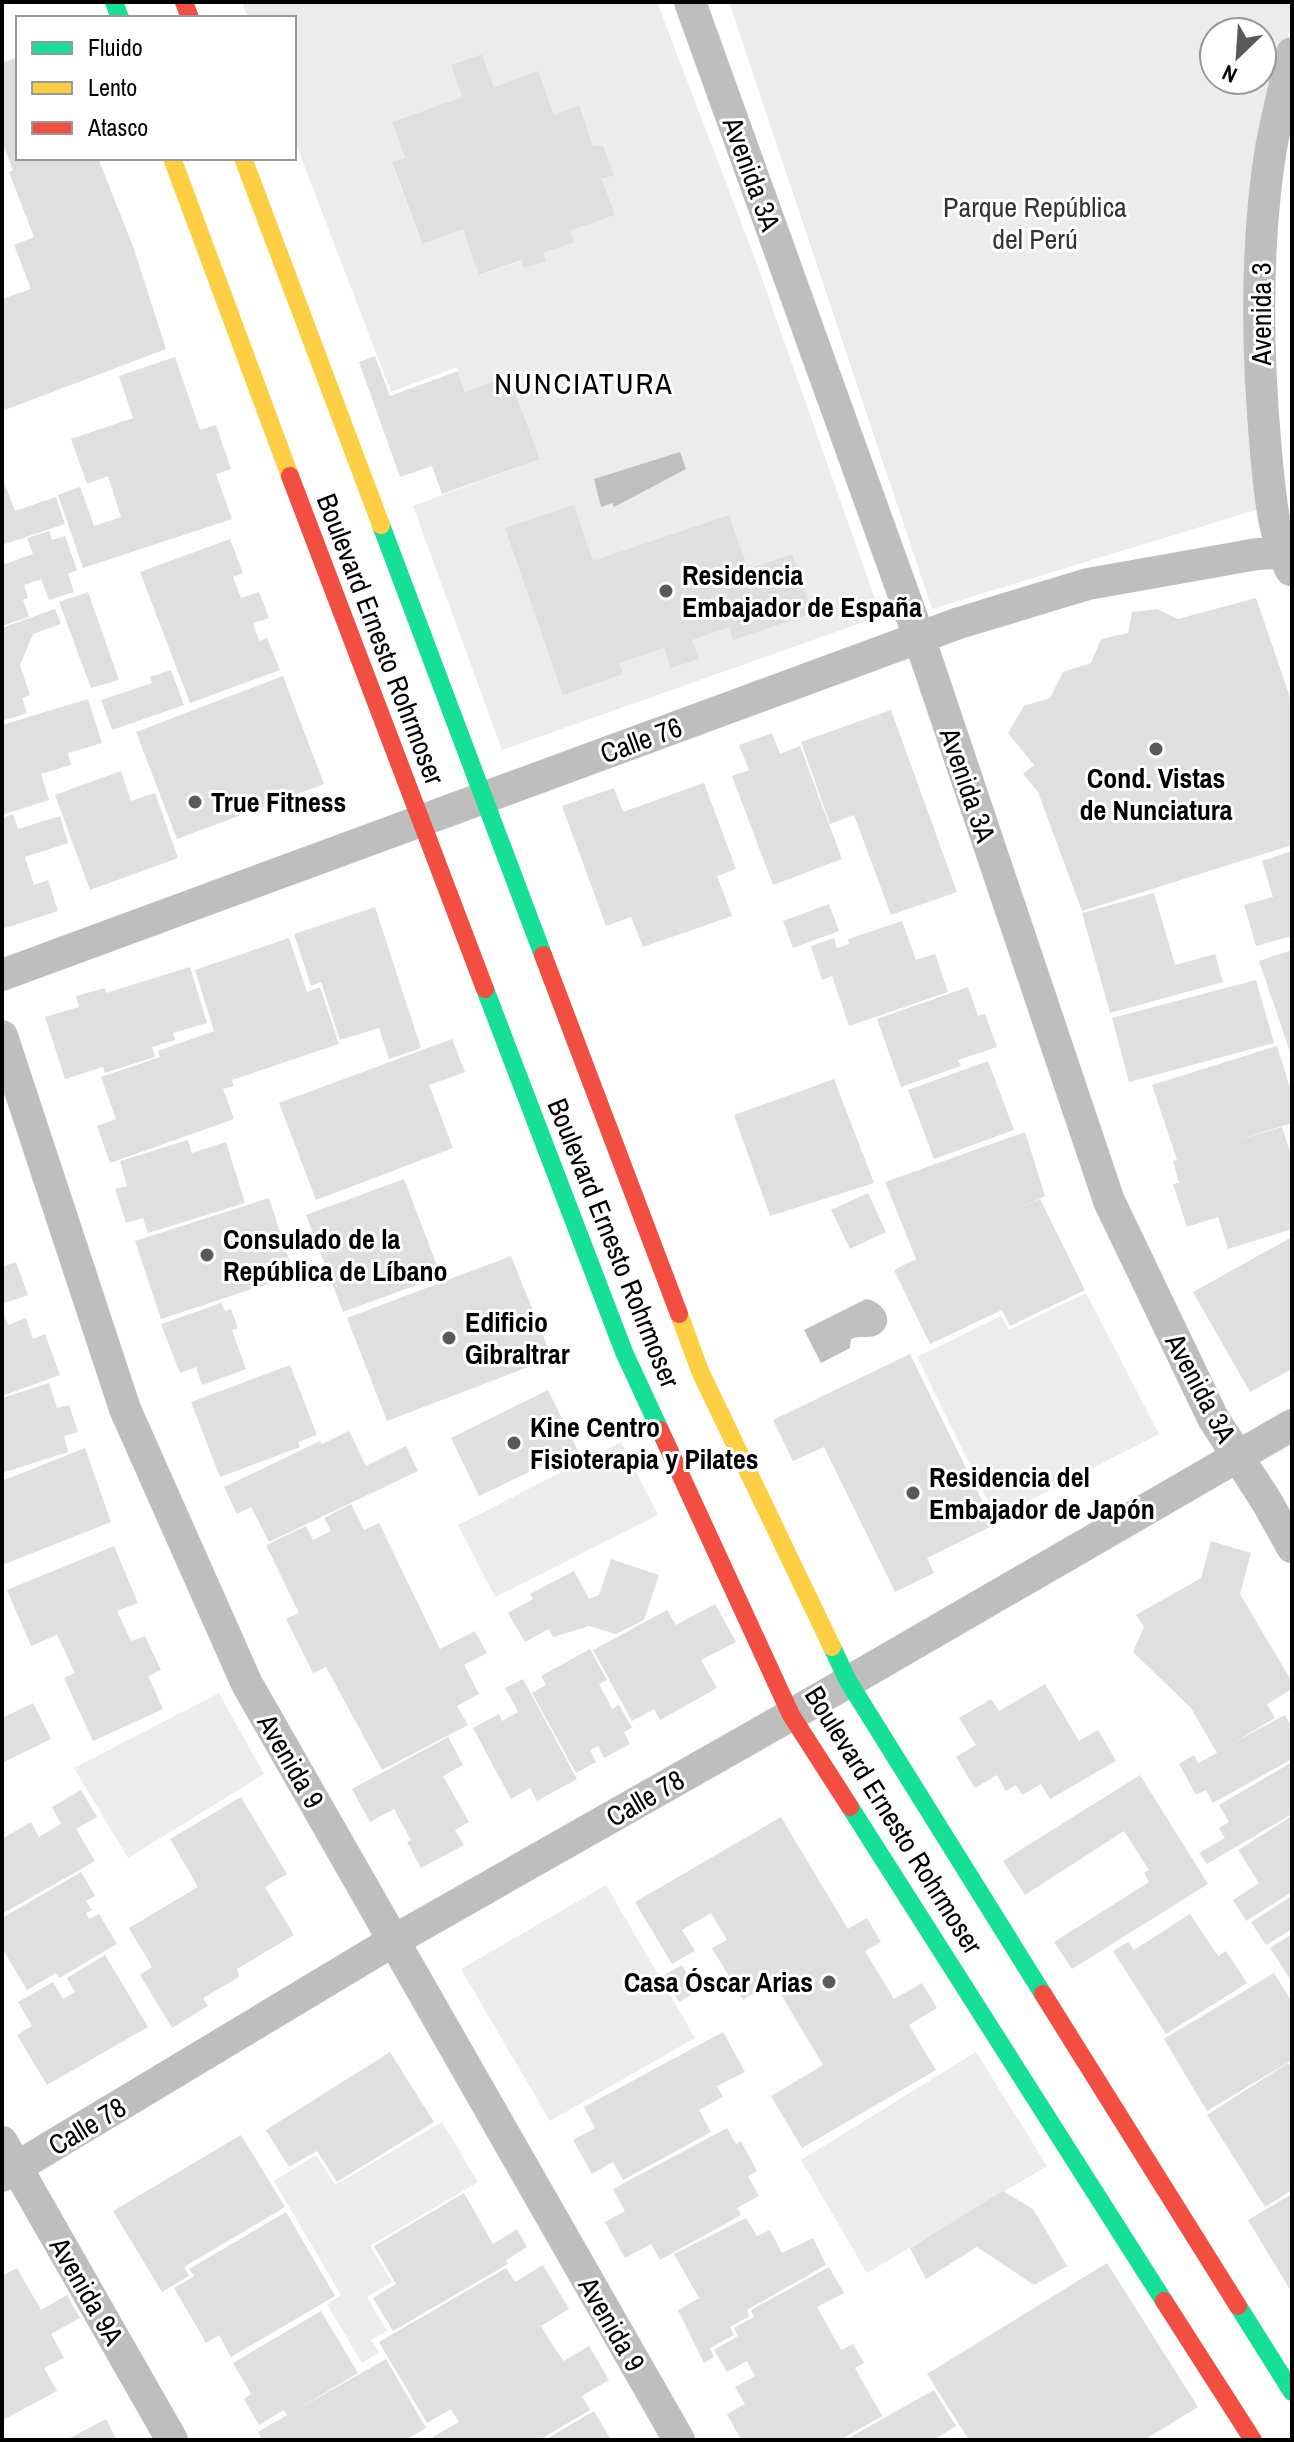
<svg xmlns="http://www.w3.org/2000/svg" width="1294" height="2442" font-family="'Archivo Narrow',sans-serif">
<rect width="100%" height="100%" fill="#fff"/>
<path fill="#ececec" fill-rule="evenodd" d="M242 2H657L754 256 881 616 502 750 413 506 540 459 509 376 465 392 457 367 391 392 294 139V18H248ZM482 54 494 87 538 72 554 115 579 106 593 146 603 145 613 175 602 179 615 215 570 231 574 242 480 275 463 229 421 243 392 163 405 158 392 122 462 97 451 65Z
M729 2H1292V20L1261 153 1262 508 932 609ZM1214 32H1262V80H1214Z
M1086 1293 1159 1434 996 1518 917 1357 1001 1316 1009 1330Z
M621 1442 658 1515 495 1597 458 1525Z
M219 1693 264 1774 128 1858 74 1768Z
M606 1885 695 2038 550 2121 461 1969Z
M976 2052 1047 2166 867 2273 801 2160Z
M442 2122 478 2182 370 2246 392 2282 367 2297 387 2331 371 2340 379 2352 362 2363 327 2304 341 2295 274 2181 316 2155 335 2185Z"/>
<path fill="#bfbfbf" d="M680 452 686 469 614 507 612 503 601 507 594 479Z
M866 1299C885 1302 897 1324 877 1335 868 1339 860 1335 851 1339L850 1348 821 1363 804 1330Z"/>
<path fill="#dfdfdf" d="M482 54 494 87 538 71 554 115 579 105 593 146 603 145 614 175 602 179 615 215 570 231 575 242 543 253 546 261 524 268 521 260 479 275 463 229 422 244 392 162 405 158 392 122 462 97 451 65Z
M18 57V158H98L134 249 166 349 2 411V299L31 289 14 245 34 237 9 172 13 170 2 142V63Z
M375 356 390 396 458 371 465 392 509 376 540 459 442 494 432 466 400 477 359 362Z
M175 357 200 430 216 425 231 469 216 474 232 519 83 568 58 495 80 487 94 526 121 517 108 476 87 484 71 439 133 418 119 376Z
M2 477 15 511 56 497 65 524 2 545Z
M574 505 593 561 729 515 748 569 792 554 813 613 733 640 729 627 692 640 699 659 671 668 664 648 619 663 623 674 563 695 505 528Z
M49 531 52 540 65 536 77 570 68 574 74 592 49 600 41 579 24 585 28 598 23 600 29 617 2 626V557L5 564 33 554 27 538Z
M230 539 243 573 233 577 241 598 259 592 269 618 253 623 259 641 267 638 280 670 190 703 140 572Z
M88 592 119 680 91 688 59 602Z
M1256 598 1292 703V845L1082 911 1038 792 1023 774 1034 765 1008 733 1024 706 1050 698 1063 672 1091 663 1101 639 1128 633 1132 612 1157 609 1178 619Z
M55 609 61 624 33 634 20 665 30 695 22 698 27 713 2 721V628Z
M171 670 184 705 112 730 101 700 152 683 150 677Z
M283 676 324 784 177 839 136 732Z
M88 699 102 743 68 753 71 765 41 774 49 800 2 815V725Z
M891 710 957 892 891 915 854 815 830 824 801 742Z
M772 733 780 754 800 746 842 859 773 885 732 776 749 770 739 745Z
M121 771 131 801 155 793 178 858 90 890 55 795Z
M704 783 736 869 717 876 732 916 643 947 631 917 606 926 562 806 614 788 623 812Z
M13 814 18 829 60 816 68 843 25 857 34 885 48 880 58 911 2 929V818Z
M1292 851V936L1256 946 1244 905 1273 897 1262 861Z
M1154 893 1175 965 1215 954 1223 982 1110 1013 1082 913Z
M829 904 839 931 793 948 783 921Z
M375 907 421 1048 389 1059 379 1028 340 1040 321 982 311 986 294 934Z
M902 921 916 960 935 954 948 992 849 1026 832 976 822 980 811 946 834 938 837 948 849 944 848 939Z
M289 938 307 992 320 987 339 1044 232 1080 234 1086 223 1089 234 1119 110 1163 97 1126 116 1119 101 1077 160 1057 158 1051 214 1031 195 970Z
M1292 950V1055H1291L1259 961Z
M190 967 207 1023 173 1033 175 1040 152 1047 155 1057 105 1073 103 1067 65 1079 45 1017 79 1007 76 996 105 988 106 993Z
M1256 980 1274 1043 1129 1082 1112 1018Z
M968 987 978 1016 985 1014 997 1047 958 1060 961 1066 901 1087 877 1019Z
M452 1039 465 1072 429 1085 453 1148 316 1200 279 1103Z
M1277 1046 1292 1094V1123L1228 1143 1282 1127 1292 1157V1229L1228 1249 1218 1217 1187 1227 1173 1184 1179 1183 1173 1161 1177 1160 1152 1085Z
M988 1061 1014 1130 934 1159 908 1090Z
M834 1079 874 1183 770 1216 734 1115Z
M1025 1132 1045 1196 1011 1212 1040 1199 1085 1290 1010 1326 1002 1310 930 1344 894 1270 916 1259 885 1182Z
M188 1140 192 1153 226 1142 245 1203 148 1233 143 1218 126 1223 115 1189 127 1186 120 1161Z
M404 1179 441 1276 343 1312 306 1215Z
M868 1193 886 1232 850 1249 831 1210Z
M269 1198 291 1265 277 1270 280 1280 161 1319 135 1241Z
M1292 1237V1369L1250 1392 1193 1292Z
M511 1256 552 1358 387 1421 347 1318Z
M16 1262 28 1295 2 1304V1267Z
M221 1303 225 1311 231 1309 238 1328 232 1330 246 1369 202 1385 196 1367 180 1373 161 1324Z
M2 1309 8 1325 26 1318 33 1339 45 1334 60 1375 2 1396Z
M910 1354 994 1525 927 1558 934 1573 895 1592 824 1447 793 1461 773 1420Z
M290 1365 317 1435 298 1442 300 1447 220 1477 191 1402Z
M49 1383 57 1408 69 1405 78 1432 64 1436 68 1452 2 1473V1398Z
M548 1390 577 1449 479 1496 451 1438Z
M349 1431 366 1466 406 1446 418 1471 269 1542 251 1507 237 1514 224 1487 320 1441 322 1444Z
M85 1448 111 1522 2 1565V1481Z
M351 1504 364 1530 379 1523 440 1649 475 1631 487 1653 464 1665 479 1694 457 1706 468 1725 382 1770 326 1667 313 1673 286 1619 299 1613 266 1545 306 1526 313 1540 331 1531 324 1518Z
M1211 1541 1251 1553 1240 1594 1292 1682V1689L1267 1704 1275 1718 1233 1743 1285 1715 1292 1728V1759L1213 1803 1206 1790 1196 1795 1179 1764 1194 1755 1198 1763 1217 1753 1191 1708 1133 1652 1144 1627 1136 1615 1201 1578Z
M114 1546 138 1603 117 1611 131 1641 145 1636 161 1670 148 1676 163 1709 93 1741 64 1678 75 1673 57 1635 31 1646 7 1590Z
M611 1559 659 1575 644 1620 616 1634 589 1626 553 1637 549 1629 525 1642 508 1613 533 1599 530 1594 574 1571 589 1599 599 1595Z
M715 1604 736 1642 701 1660 717 1688 660 1720 654 1709 632 1721 593 1650 667 1610 676 1625Z
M590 1649 607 1680 599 1684 612 1709 619 1705 632 1728 624 1732 630 1744 604 1758 598 1746 590 1750 596 1762 576 1773 532 1693 546 1685 541 1676Z
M523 1679 577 1779 537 1801 530 1788 511 1799 473 1728 499 1714 502 1721 518 1712 505 1688Z
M1045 1684 1079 1741 1098 1730 1116 1761 1050 1799 1041 1784 1022 1795 1016 1785 1006 1791 997 1775 975 1788 956 1757 976 1745 959 1718 991 1699 999 1711Z
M33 1703 51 1739 2 1763V1718Z
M448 1737 463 1765 443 1776 469 1822 455 1830 464 1845 421 1868 407 1842 411 1840 394 1809 370 1822 352 1789Z
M1292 1762V1814L1207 1864 1199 1853 1225 1838 1219 1828 1229 1822 1219 1805Z
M1140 1775 1208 1884 1072 1969 1054 1942 1149 1882 1144 1873 1149 1870 1124 1831 1025 1895 1003 1861Z
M81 1790 97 1817 76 1829 95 1861 2 1914V1839L31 1822 39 1837 61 1824 52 1807Z
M241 1797 287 1874 265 1887 294 1935 237 1969 239 1977 203 1998 208 2006 172 2028 140 1975 152 1967 129 1928 198 1887 170 1839Z
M1292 1816V1892L1246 1921 1233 1900 1259 1883 1238 1850Z
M781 1817 848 1929 867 1918 881 1942 865 1951 894 1999 922 1983 937 2008 909 2025 936 2070 802 2148 771 2096 823 2065 773 1981 743 2000 712 1948 727 1940 711 1913 682 1930 695 1951 672 1964 635 1902Z
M81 1872 95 1896 86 1901 92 1910 86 1913 89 1919 99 1914 117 1944 59 1978 56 1973 27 1990 2 1948V1918Z
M1292 1896V1929L1266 1945 1251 1922Z
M1190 1914 1218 1956 1226 1951 1247 1983 1166 2034 1113 1951 1128 1942 1134 1950Z
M1292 1934V1982L1270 1948Z
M105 1955 148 2027 47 2085 17 2035 32 2026 18 2002 53 1982 63 1999 75 1992 67 1978Z
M682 1965 697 1991 679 2002 663 1976Z
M1274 1973 1292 2002V2060L1207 2111 1164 2039Z
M723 2032 745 2072 717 2086 723 2097 699 2110 711 2132 623 2180 613 2162 592 2174 573 2140 595 2128 584 2107Z
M390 2052 434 2122 337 2182 317 2151 289 2167 266 2130Z
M1288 2063 1292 2069V2190L1265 2207 1207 2115Z
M727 2128 736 2144 741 2141 757 2171 748 2176 759 2196 737 2208 741 2215 660 2260 651 2244 625 2258 605 2222 625 2211 613 2189Z
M241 2135 285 2207 184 2267 189 2276 162 2292 113 2211Z
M1003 2191 1033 2209 1067 2266 1034 2285 977 2247 926 2279 910 2248Z
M464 2193 493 2244 517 2229 527 2247 506 2260 508 2264 393 2331 373 2298 396 2284 374 2246Z
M1292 2194V2293L1248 2220Z
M286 2212 335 2296 231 2357 219 2335 206 2343 174 2288 194 2276 189 2269Z
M746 2218 757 2236 770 2230 782 2253 813 2238 826 2265 747 2310 750 2316 730 2327 734 2335 710 2348 714 2357 704 2363 678 2310 699 2298 674 2254Z
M1107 2263 1198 2407 1144 2440H969L927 2374Z
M543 2265 569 2309 541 2326 555 2349 564 2361 589 2346 609 2380 582 2396 590 2410 539 2440H435L433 2437 459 2422 451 2409 427 2423 379 2342 506 2268 515 2282Z
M829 2267 844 2293 817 2307 841 2350 853 2344 864 2363 855 2368 882 2416 840 2440H741L727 2414 745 2404 735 2387 755 2376 747 2361 727 2372 714 2350 738 2336 734 2328 754 2317 751 2310Z
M17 2268 41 2310 67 2295 80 2318 51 2334 64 2358 44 2368 57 2391 3 2420 2 2276Z
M321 2311 358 2373 291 2413 386 2359 426 2428 405 2440H262L258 2432 287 2415 284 2410 259 2425 244 2399 251 2394 233 2363Z
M934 2390 956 2426 933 2440H845Z
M594 2411 611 2440H545Z
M106 2419 117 2440H66Z"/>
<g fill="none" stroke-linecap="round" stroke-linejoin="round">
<path stroke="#bebebe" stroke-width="32" d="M690 2 919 637 1109 1201 1213 1418 1267 1502 1292 1547
M1291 570C1272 532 1270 493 1266 452 1257 352 1255 247 1271 148 1277 116 1285 85 1292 53
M2 975 959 623 1088 584 1257 554 1292 552
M2 1036 125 1409 247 1684 679 2440
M2 2142 172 2440
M2 2176 393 1941 791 1715 1292 1425"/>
<path stroke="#16e098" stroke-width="18" d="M114 2 120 18
M381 525 543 955
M485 989 624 1352 660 1430
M832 1647 848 1681 1043 1994
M850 1807 1164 2301
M1238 2306 1292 2392"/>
<path stroke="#ffcf43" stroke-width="18" d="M172 158 290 476
M243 158 381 525
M679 1314 700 1371 832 1647"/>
<path stroke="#f24e42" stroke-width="18" d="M184 2 190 18
M290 476 485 989
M543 955 679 1314
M660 1430 791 1715 850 1807
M1043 1994 1238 2306
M1164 2301 1253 2440"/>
</g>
<g fill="#595959" stroke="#fff" stroke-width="3">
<circle cx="666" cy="591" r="8"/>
<circle cx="1156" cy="749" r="8"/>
<circle cx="195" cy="802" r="8"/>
<circle cx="207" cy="1255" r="8"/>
<circle cx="449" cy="1338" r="8"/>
<circle cx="514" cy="1443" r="8"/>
<circle cx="913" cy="1493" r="8"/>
<circle cx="829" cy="1982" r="8"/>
</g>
<g text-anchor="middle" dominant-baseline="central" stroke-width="6" stroke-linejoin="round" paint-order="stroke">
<g font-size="28" fill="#000" stroke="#fff">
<text transform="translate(752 174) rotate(70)">Avenida 3A</text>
<text transform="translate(1261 314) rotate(-90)">Avenida 3</text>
<text transform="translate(381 639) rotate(69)">Boulevard Ernesto Rohrmoser</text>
<text transform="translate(641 740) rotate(-20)">Calle 76</text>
<text transform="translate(968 785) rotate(71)">Avenida 3A</text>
<text transform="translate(614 1243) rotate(68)">Boulevard Ernesto Rohrmoser</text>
<text transform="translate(1201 1388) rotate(62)">Avenida 3A</text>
<text transform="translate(291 1761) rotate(60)">Avenida 9</text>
<text transform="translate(645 1798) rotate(-30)">Calle 78</text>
<text transform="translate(894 1820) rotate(58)">Boulevard Ernesto Rohrmoser</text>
<text transform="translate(87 2126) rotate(-31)">Calle 78</text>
<text transform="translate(87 2291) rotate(60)">Avenida 9A</text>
<text transform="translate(612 2324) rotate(60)">Avenida 9</text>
</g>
<g font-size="28" fill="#333" stroke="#fff">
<text x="1035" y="207">Parque República<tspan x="1035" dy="32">del Perú</tspan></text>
</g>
<g font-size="28" font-weight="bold" fill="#000" stroke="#fff" text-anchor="start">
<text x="682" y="575">Residencia<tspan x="682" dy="32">Embajador de España</tspan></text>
<text x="1156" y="778" text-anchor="middle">Cond. Vistas<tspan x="1156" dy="32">de Nunciatura</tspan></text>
<text x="211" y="802">True Fitness</text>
<text x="223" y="1239">Consulado de la<tspan x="223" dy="32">República de Líbano</tspan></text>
<text x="465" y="1322">Edificio<tspan x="465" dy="32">Gibraltrar</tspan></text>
<text x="530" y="1427">Kine Centro<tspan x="530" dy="32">Fisioterapia y Pilates</tspan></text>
<text x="929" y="1477">Residencia del<tspan x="929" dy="32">Embajador de Japón</tspan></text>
<text x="813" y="1982" text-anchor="end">Casa Óscar Arias</text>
</g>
<g font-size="30" letter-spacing="2" fill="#000" stroke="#fff">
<text x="584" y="383">NUNCIATURA</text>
</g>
</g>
<rect width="1294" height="2442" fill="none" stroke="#000000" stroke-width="8"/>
<rect x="16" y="16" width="280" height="144" fill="#ffffff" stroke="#999999" stroke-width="2"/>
<rect x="32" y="42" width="40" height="12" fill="#16e098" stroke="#999999" stroke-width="2"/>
<text x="88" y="56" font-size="24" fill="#000000">Fluido</text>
<rect x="32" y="82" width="40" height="12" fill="#ffcf43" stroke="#999999" stroke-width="2"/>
<text x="88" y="96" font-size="24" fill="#000000">Lento</text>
<rect x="32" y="122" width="40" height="12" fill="#f24e42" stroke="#999999" stroke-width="2"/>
<text x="88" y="136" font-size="24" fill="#000000">Atasco</text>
<g transform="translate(1238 56) rotate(205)"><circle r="38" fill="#ffffff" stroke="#999999" stroke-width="2"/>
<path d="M0-6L14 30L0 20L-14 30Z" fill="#595959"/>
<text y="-12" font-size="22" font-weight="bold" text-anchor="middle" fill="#000000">N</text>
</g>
</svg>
